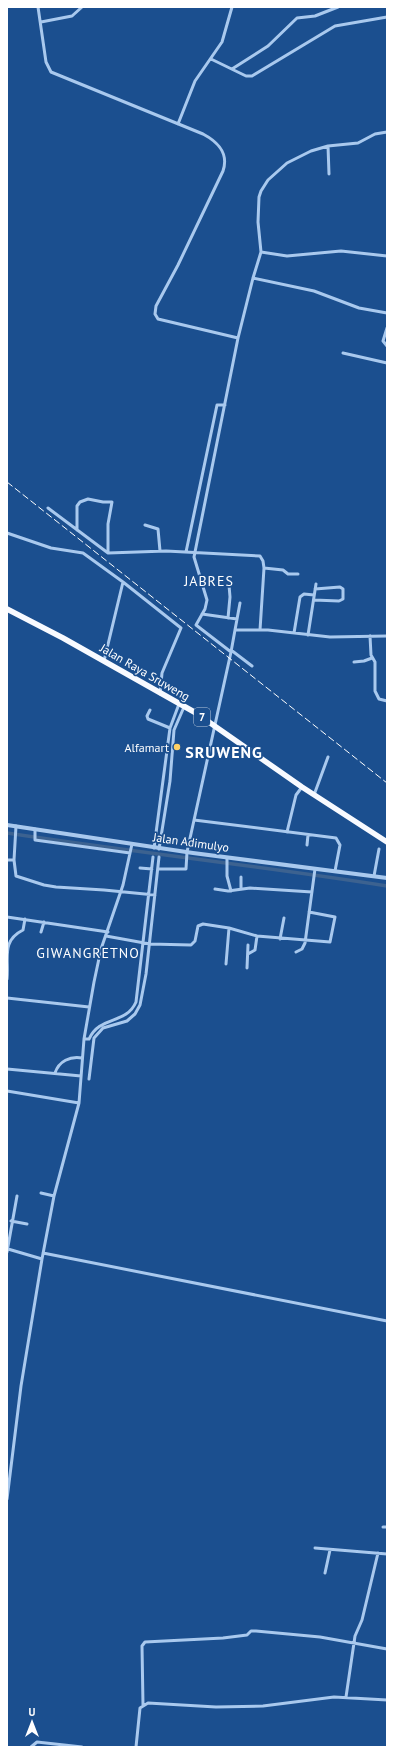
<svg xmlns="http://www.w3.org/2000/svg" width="394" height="1754" font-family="'PT Sans',sans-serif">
<rect width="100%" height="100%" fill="#1b4f8f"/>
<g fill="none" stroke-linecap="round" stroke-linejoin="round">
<path stroke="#3c6290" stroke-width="3.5" d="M7 833C133 852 261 866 387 886"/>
<path stroke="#a9c9ee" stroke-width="3" d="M38 7 46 62 51 72 203 134C218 142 229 153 223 171L178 265 156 306 155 314 158 319 238 338
M41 22 72 16 82 7
M211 59 246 76H252L335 26 387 17
M232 69 268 46 297 18 315 16 338 7
M178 124 195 81 222 42 232 7
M328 146 329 174
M261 252 287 256 341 251 387 256
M253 278 261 252 258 222 259 197 261 191 268 180 287 163 311 151 328 146 358 143 375 134 387 132
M387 328 383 341 387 346
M343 353 387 363
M48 508 108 553 166 551 260 556 263 561 264 568 260 630
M145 525 158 529 160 551
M77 530V506L80 502 88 499 103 502H112L108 524V553
M7 533 51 548 83 553 123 582 104 661
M186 552 217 405H225
M264 568 283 570 288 574H298
M123 582 181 628 162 673 160 694
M314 600 339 601 343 599V589L340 587 315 589
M202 614 237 619
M228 618 230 597 229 585
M235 630 240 603
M294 633 300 597 304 594 314 595
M308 635 316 584
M370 636 371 655 375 662V691L379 699 387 701
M231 650 252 666
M231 652 235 630H268L330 637 387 636
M354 662 364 661 372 658
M150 710 147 716 148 719 170 728
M314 795 328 757
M194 820 336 838 340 845 335 871
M35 829V840L130 853
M287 832 296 795 302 787
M307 845 308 835
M154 848 170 728 179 704
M159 849 170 781 174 730 184 707
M227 858V876L231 891
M7 860H14L16 826
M14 860 16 876 44 885 56 887 104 890 155 895
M140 868 152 869
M158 869H186L187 852 231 652 196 625 205 609 207 600 194 557 238 338 253 278 314 291 359 308 387 313
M374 876 379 849
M241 877V889
M215 889 228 891 250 888 312 892
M7 917 108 932
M41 932 44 922
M106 936 150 944 191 945 195 941 198 926 203 924 229 928 257 936 330 942 335 917 309 912
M280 939 284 918
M296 952 302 949 305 943 315 869
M248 954 255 950 257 936
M226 964 229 928
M247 968 248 945
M7 979C9 958 1 941 23 930L25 919
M7 998 89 1007
M84 1039H89C100 1015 126 1025 136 1002L153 857
M7 1069 81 1076
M55 1073C59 1061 70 1056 82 1058
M89 1079 94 1038 103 1028 127 1021 135 1014 140 1005 146 974 159 857
M7 1091 79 1103
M41 1193 54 1196
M11 1221 27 1224
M8 1249 42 1259
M7 1252 17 1196
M43 1253 387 1321
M7 1499 21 1386 42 1259 54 1196 79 1103 84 1039 94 982 101 949 123 885 132 844
M383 1527H387
M315 1548 387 1554
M325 1573 330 1550
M346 1697 355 1636 362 1620 378 1553
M143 1705 142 1646 145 1642 223 1638 247 1635 251 1631H256L320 1637 387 1649
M31 1747 37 1742 82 1747
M136 1747 140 1708 148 1703 216 1707 263 1706 334 1697 387 1700"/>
<path stroke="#a9c9ee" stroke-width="4" d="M7 825 193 853 387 878"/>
<path stroke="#f8faff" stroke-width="5.5" d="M7 609 63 638 196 713 302 787 387 842"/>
<path stroke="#fff" stroke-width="1" stroke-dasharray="7 3" stroke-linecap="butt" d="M7 482 387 783"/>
</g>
<circle fill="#ffd166" stroke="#1b4f8f" stroke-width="1.5" cx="177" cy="747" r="4"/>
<g text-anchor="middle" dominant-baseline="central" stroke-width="3.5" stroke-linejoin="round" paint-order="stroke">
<rect fill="#1b4f8f" stroke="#bbcadd" stroke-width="1" x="194" y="708" width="16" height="18" rx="3"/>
<g font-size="11" font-weight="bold" fill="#fff">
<text x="202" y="717">7</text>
</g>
<g font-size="12" fill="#fff" stroke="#1b4f8f">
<text transform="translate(145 672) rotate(30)">Jalan Raya Sruweng</text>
<text transform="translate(191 842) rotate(8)">Jalan Adimulyo</text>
</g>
<g font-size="12" fill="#fff" stroke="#1b4f8f" text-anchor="end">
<text x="169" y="747">Alfamart</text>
</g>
<g font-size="14" letter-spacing="1" fill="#fff" stroke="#1b4f8f">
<text x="209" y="581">JABRES</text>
<text x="88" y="953">GIWANGRETNO</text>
</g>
<g font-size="16" font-weight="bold" letter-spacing="1" fill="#fff" stroke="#1b4f8f">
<text x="224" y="752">SRUWENG</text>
</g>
</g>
<rect width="394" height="1754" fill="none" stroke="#ffffff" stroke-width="16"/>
<g transform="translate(32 1722)" stroke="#1b4f8f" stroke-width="3" paint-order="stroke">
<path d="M0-3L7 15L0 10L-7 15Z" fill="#ffffff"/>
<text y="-6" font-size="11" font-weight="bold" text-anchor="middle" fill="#ffffff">U</text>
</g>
</svg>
